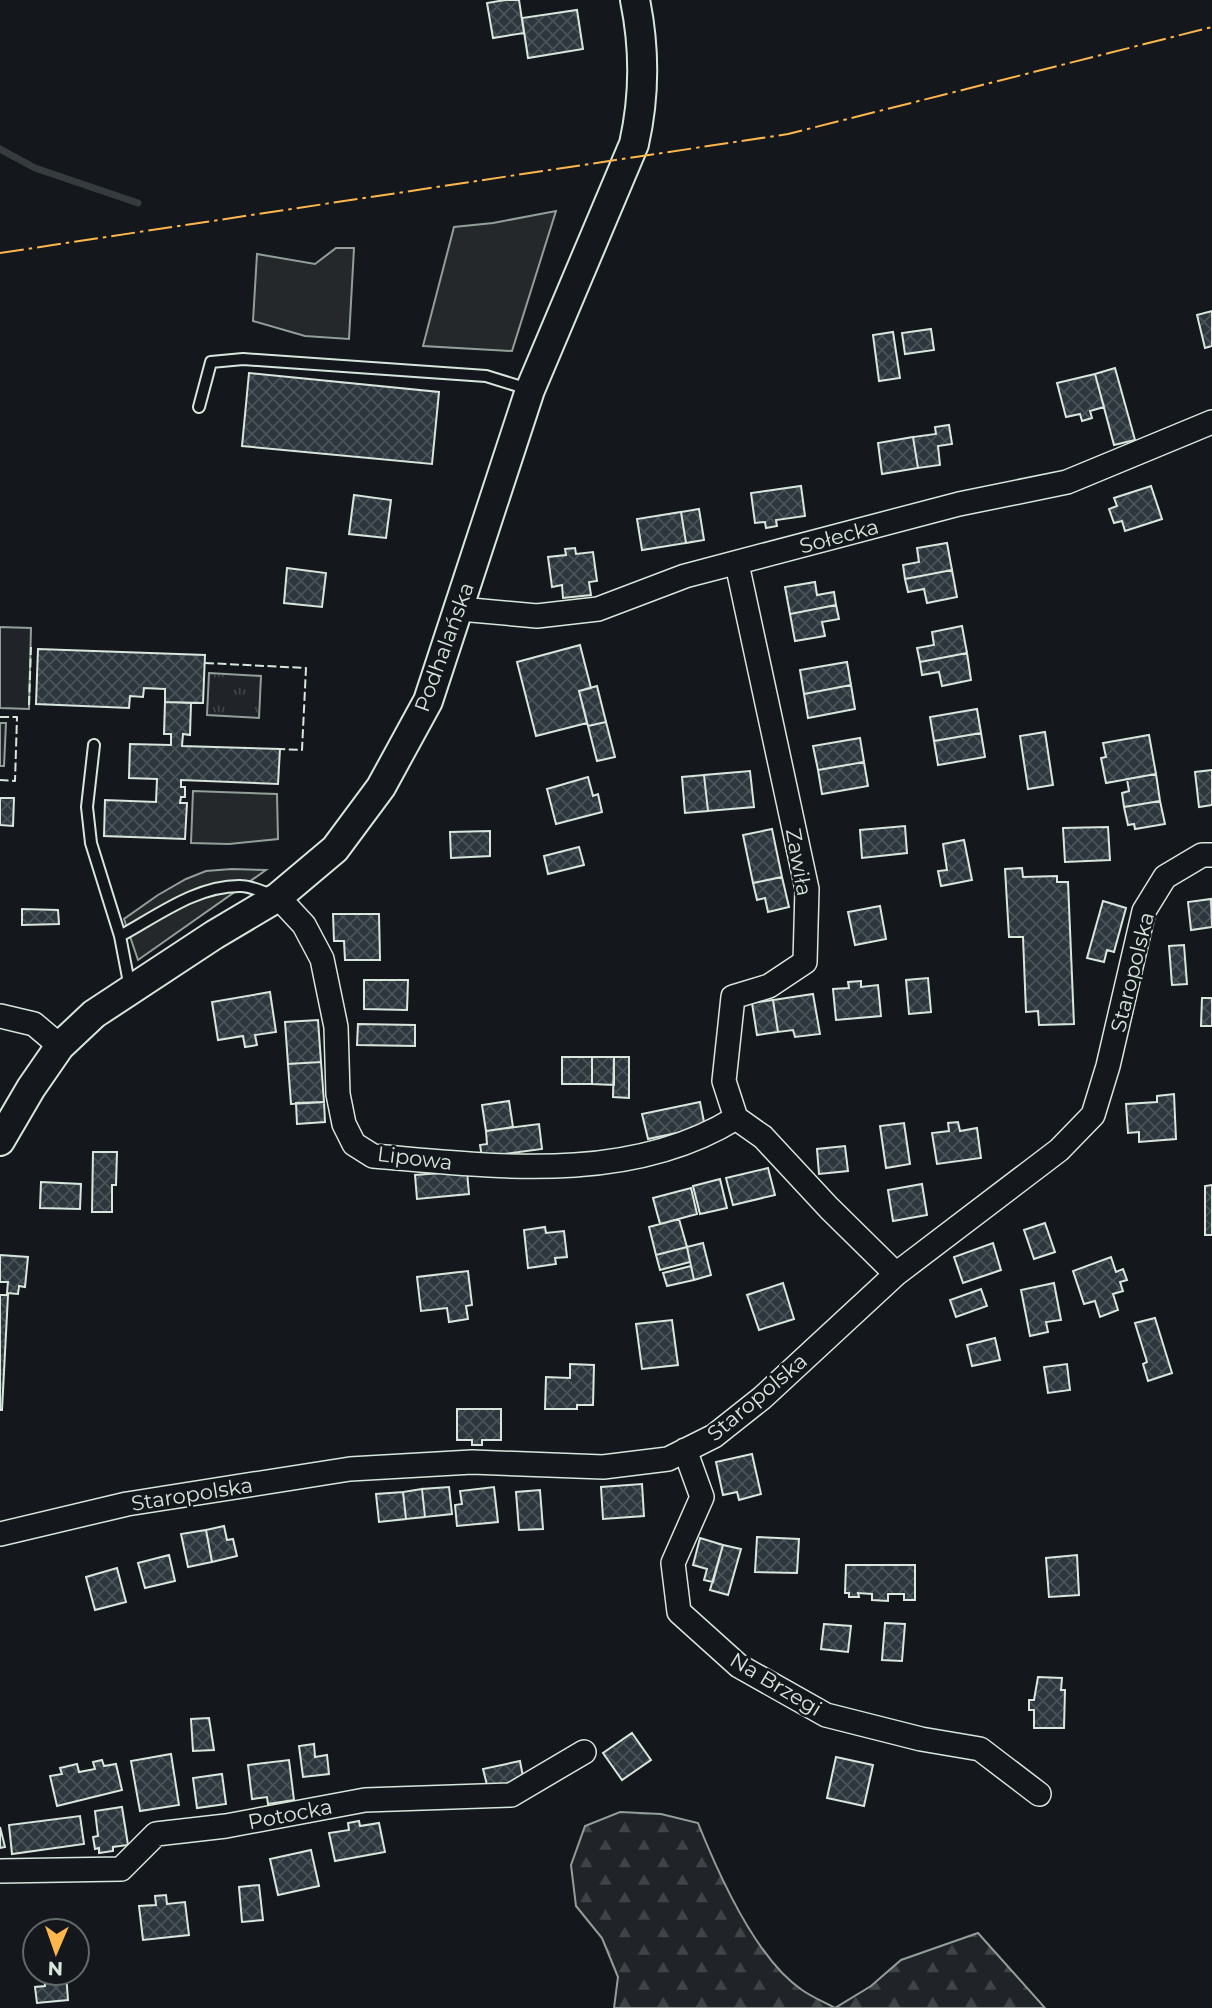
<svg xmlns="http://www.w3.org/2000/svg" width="1212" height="2008" font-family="Montserrat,sans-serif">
<defs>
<pattern id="forest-firs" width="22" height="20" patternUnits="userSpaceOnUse" patternTransform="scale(1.75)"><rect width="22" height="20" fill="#202428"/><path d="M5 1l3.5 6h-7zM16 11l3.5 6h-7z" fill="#404447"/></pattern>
<pattern id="park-tufts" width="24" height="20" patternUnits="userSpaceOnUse" patternTransform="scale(1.75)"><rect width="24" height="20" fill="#202428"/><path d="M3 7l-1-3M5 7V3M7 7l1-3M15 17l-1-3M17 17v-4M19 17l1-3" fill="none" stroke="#404447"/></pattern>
<pattern id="building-cross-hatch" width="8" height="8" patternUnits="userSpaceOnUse" patternTransform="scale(1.75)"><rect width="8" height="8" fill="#2c363c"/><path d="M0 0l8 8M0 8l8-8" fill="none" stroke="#4a5358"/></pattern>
</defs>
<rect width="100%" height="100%" fill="#14181c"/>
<path fill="#202428" stroke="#939e99" stroke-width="2" d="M0 627 31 628 29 709 0 708Z
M0 723H6L4 766H0Z"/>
<path fill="url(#forest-firs)" stroke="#939e99" stroke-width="2" d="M620 1812 661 1814 698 1823C718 1873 756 1959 802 1990 812 1997 824 2002 835 2008H614L618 1977 602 1938 576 1906 571 1865 585 1826Z
M978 1933 1045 2008H835L871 1986 901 1960Z"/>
<path fill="url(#park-tufts)" stroke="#939e99" stroke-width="2" d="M209 673 261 676 259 718 207 715Z"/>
<path fill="#24282b" stroke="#939e99" stroke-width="2" d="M556 211 512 351 423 346 454 227 493 223Z
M336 248H354L349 339 305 336 253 321 257 254 315 264Z
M193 791 277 794 278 839 229 844 191 843Z
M232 869 266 870 138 960 124 919 158 895 186 879 206 871Z"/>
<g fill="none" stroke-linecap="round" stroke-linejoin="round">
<path stroke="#363b3e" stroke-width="7" d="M0 149 35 168 138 203"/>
</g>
<path fill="url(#building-cross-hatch)" stroke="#d8e6dc" stroke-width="2" d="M505 0H519L524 33 493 38 487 3Z
M577 10 583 49 528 58 522 18Z
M1212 311V346L1205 348 1197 315Z
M931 329 934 350 905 354 902 333Z
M893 332 900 378 879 381 873 335Z
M1115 368 1135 440 1114 445 1095 374Z
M249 373 439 392 432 464 242 446Z
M1095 374 1104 407 1090 411 1092 418 1082 421 1080 414 1066 417 1057 383Z
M949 425 952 444 938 446 940 465 918 468 913 437 936 434 935 427Z
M913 437 918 468 882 474 878 443Z
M801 486 805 516 776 520 777 526 766 528 765 522 755 523 751 493Z
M1151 486 1162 519 1125 531 1122 521 1114 523 1109 509 1117 506 1114 498Z
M354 495 391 500 386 538 349 534Z
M699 509 704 540 686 543 681 512Z
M681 512 686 543 642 550 637 519Z
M947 543 952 570 905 579 903 565 919 562 917 548Z
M575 548 576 554 593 552 597 581 589 582 591 595 563 598 562 585 552 587 548 557 566 555 565 549Z
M287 568 326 573 322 607 284 603Z
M952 570 957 597 927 603 924 589 908 592 905 579Z
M815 582 817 595 834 592 836 605 790 614 785 587Z
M836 605 839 619 822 622 825 636 795 641 790 614Z
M962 626 967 653 920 662 917 648 934 645 932 632Z
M580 645 591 688 579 691 587 723 536 736 517 662Z
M38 649 205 655 203 703 165 702V689L144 688 143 697 130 696 129 708 36 704Z
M967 653 971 680 942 686 939 672 922 675 920 662Z
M847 662 851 685 804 694 800 670Z
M851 685 855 709 808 718 804 694Z
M597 686 606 722 588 726 579 691Z
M165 702 191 703 190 735 183 734 182 746 280 749 278 784 181 780V787H185V797H181L180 803H187L185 839 104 836 105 800 156 802 157 779 129 778 130 744 171 745V734H164Z
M977 709 981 733 934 741 930 717Z
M606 722 615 757 597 761 588 726Z
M1045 732 1053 785 1028 789 1020 736Z
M981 733 985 757 938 765 934 741Z
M1149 735 1156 774 1106 783 1101 758 1106 757 1103 743Z
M860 738 864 762 818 770 813 746Z
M864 762 868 786 822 794 818 770Z
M1212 770V805L1199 807 1195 772Z
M750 771 754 807 708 811 704 775Z
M1156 774 1160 801 1124 807 1122 793 1129 791 1127 779Z
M704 775 708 811 685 813 682 777Z
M588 777 593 796 598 794 602 812 556 824 547 789Z
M0 798H14L13 826 0 825Z
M1160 801 1165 824 1135 829 1134 824 1128 825 1124 807Z
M905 826 907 853 862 858 860 830Z
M1108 827 1110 860 1065 862 1063 828Z
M772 829 782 877 753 883 743 835Z
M490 831V856L451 858 450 832Z
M964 840 972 880 941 886 938 871 947 870 943 844Z
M579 847 584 865 548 874 544 856Z
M1022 868 1023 877 1057 876V882H1068L1074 1024 1039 1025 1038 1011 1026 1012 1023 937H1009L1005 869Z
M782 877 789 907 768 912 765 898 757 900 753 883Z
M1211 899 1212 927 1191 930 1188 902Z
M1103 901 1126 908 1114 952 1107 950 1104 962 1087 958Z
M880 906 886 939 855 945 848 912Z
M22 909 58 910 59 924 22 925Z
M333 914H379L380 960H345L344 941H334Z
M1184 945 1187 984 1172 985 1169 946Z
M928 978 931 1012 909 1014 906 980Z
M364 980H408L407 1010 364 1009Z
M861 981V987L878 985 881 1016 836 1020 833 989 849 988 848 982Z
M270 992 276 1032 255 1035 257 1045 245 1047 243 1036 218 1040 212 1002Z
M813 994 820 1034 795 1037 793 1030 778 1032 773 1000Z
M1202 998H1212V1026H1201Z
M773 1000 778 1032 757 1035 752 1003Z
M318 1020 321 1062 288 1064 285 1022Z
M358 1024 415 1025V1046L357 1045Z
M562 1057H592V1084H562Z
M592 1057H614V1085L592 1084Z
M614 1057H629V1098L613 1097Z
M321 1062 324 1102 291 1104 288 1064Z
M1174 1094 1176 1139 1139 1142V1132L1128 1133 1126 1104 1157 1102V1096Z
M509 1101 513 1127 486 1131 482 1105Z
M324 1102 325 1122 297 1124 296 1103Z
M700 1102 705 1127 648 1139 642 1114Z
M958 1122 960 1131 977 1128 981 1158 937 1164 932 1133 949 1131 948 1123Z
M904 1123 910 1164 886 1168 880 1126Z
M539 1124 542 1149 482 1157 480 1145 487 1144 486 1131Z
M845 1146 848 1171 819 1174 817 1149Z
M93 1152H117L116 1185H112V1212H92Z
M768 1168 775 1195 733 1205 726 1178Z
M467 1171 469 1194 417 1199 415 1175Z
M720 1179 727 1208 700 1214 693 1186Z
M41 1182 81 1184 80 1209 40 1208Z
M922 1184 927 1215 893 1221 888 1190Z
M1212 1185V1235H1205V1186Z
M691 1188 697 1214 660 1224 653 1198Z
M679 1219 687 1247 656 1255 649 1227Z
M1045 1223 1055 1252 1034 1259 1024 1230Z
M545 1227 546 1233 564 1231 567 1257 555 1258 556 1264 528 1268 524 1230Z
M703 1243 711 1275 694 1280 687 1247Z
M993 1243 1001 1270 963 1283 954 1257Z
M687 1247 690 1262 660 1270 656 1255Z
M0 1255 28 1257 25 1287 19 1286 18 1294 7 1293 8 1282H0Z
M1111 1257 1116 1272 1123 1269 1127 1280 1120 1282 1123 1291 1113 1294 1118 1310 1100 1317 1095 1301 1084 1304 1073 1271Z
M691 1266 694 1280 667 1286 663 1273Z
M468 1271 472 1305 466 1306 468 1319 449 1322 447 1308 421 1311 417 1277Z
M783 1283 794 1319 759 1330 747 1295Z
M1054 1283 1061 1320 1046 1322 1048 1332 1030 1336 1021 1290Z
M981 1289 987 1306 956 1317 950 1300Z
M0 1295H8L2 1410H0Z
M1155 1318 1172 1373 1148 1381 1143 1364 1147 1362 1135 1323Z
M672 1320 678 1365 642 1369 636 1324Z
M995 1338 1000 1360 972 1366 967 1345Z
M570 1364 594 1365 593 1405H577V1409H545L546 1377 570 1378Z
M1067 1364 1070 1390 1048 1393 1044 1367Z
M457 1409H501V1440H482V1445H472V1440H457Z
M752 1454 761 1494 739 1500 737 1492 723 1495 716 1462Z
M642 1484 644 1516 603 1519 601 1487Z
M449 1487 452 1514 425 1517 422 1489Z
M494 1487 498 1522 457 1526 455 1505 462 1504 460 1491Z
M422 1489 425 1517 406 1519 403 1492Z
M540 1490 543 1529 519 1530 516 1492Z
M403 1492 406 1519 379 1522 376 1494Z
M224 1526 227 1540 233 1539 237 1556 212 1562 206 1530Z
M206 1530 212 1562 188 1567 181 1534Z
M757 1537 799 1539 797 1573 755 1572Z
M700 1538 723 1545 713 1582 704 1580 707 1569 693 1565Z
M723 1545 741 1549 728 1595 710 1590Z
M169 1555 175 1581 145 1588 138 1563Z
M1077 1555 1079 1595 1049 1597 1046 1558Z
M846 1565H915V1600H904V1594H888V1601L872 1600V1594L858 1593 859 1597H849V1593H845Z
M117 1568 126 1602 95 1610 86 1577Z
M885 1623 905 1624 902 1661 882 1660Z
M824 1624 851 1626 848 1652 821 1649Z
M1038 1677 1062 1678 1061 1690H1065L1064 1728H1034V1710H1029V1700H1034Z
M209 1718 214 1750 193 1751 191 1719Z
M632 1733 651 1760 622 1780 603 1753Z
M314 1744 315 1757 327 1755 329 1774 303 1777 299 1746Z
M171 1754 179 1805 140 1811 131 1761Z
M836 1757 873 1765 864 1806 827 1798Z
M102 1760 104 1766 116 1764 122 1790 57 1806 50 1776 62 1774 60 1768 77 1764 79 1772 95 1769 93 1762Z
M289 1760 294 1800 268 1804 267 1797 252 1799 248 1765Z
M520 1761 524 1782 488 1789 483 1769Z
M222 1774 226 1804 197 1808 193 1778Z
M122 1807 128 1845 113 1847V1851L99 1853V1848L95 1849 93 1837 98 1836 95 1811Z
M80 1816 84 1844 12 1854 9 1825Z
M359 1821 360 1826 379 1823 385 1852 335 1861 329 1833 349 1830 348 1823Z
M0 1827 5 1847 0 1848Z
M311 1850 319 1886 278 1895 270 1859Z
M259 1885 263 1920 242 1922 239 1887Z
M166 1895 167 1904 185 1902 189 1935 143 1940 139 1906 156 1905 155 1896Z
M44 1973H66L68 2000 37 2003 35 1987 45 1986Z"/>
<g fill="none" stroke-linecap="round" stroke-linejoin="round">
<defs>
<path id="service" d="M199 407 211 362 243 359 486 376 528 389
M94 745 87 807 91 843 120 936 130 988
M120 936C157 916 197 885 241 886 251 886 263 892 272 895"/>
<path id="minor" d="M460 609 537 616 598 609 685 576 959 504 1067 482 1212 422
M278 897 304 925 322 959 336 1027 338 1094 344 1124 354 1144 373 1156C493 1166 628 1185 736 1118
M0 1016 34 1024 60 1046
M736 1118 724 1081 733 997 769 986 805 962 807 889 737 564
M736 1118 763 1137 829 1208 896 1274
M685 1450 702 1497 673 1563 679 1612 739 1666 826 1715 921 1739 980 1749 1039 1794
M0 1534 127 1504 350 1469 472 1462 603 1467 668 1459 714 1436 762 1398 896 1274 1059 1150 1093 1115 1108 1066 1144 911 1165 877 1202 855H1212
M0 1871 121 1869 156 1834 226 1826 365 1800 511 1795 584 1752"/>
<path id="tertiary" d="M0 1141 31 1088 60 1046 94 1014 214 935 278 897 335 849 381 787 428 701 530 390 634 144C645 95 645 49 635 0"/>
</defs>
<use href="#service" stroke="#d8e6dc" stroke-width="14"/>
<use href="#minor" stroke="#d8e6dc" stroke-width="26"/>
<use href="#tertiary" stroke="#d8e6dc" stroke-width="32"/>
<use href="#service" stroke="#14181c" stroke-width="10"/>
<use href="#minor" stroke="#14181c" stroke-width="23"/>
<use href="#tertiary" stroke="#14181c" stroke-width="28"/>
<path stroke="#d8e6dc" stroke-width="2" stroke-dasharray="9 3.5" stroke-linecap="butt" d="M205 663 306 668 302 750 280 749
M29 705 31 647
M0 717H17L15 781 0 780"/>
<path stroke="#ffb74d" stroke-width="2" stroke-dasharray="24 5 3.5 5" stroke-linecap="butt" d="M0 253 788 134 1212 27"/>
</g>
<g text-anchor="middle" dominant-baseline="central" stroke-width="5" stroke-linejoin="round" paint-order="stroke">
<g font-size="21" fill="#d8e6dc" stroke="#14181c">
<text transform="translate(839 536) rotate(-15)">Sołecka</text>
<text transform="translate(444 647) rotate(-70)">Podhalańska</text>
<text transform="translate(799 862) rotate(80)">Zawiła</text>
<text transform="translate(1132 972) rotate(-76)">Staropolska</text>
<text transform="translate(415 1158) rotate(7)">Lipowa</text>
<text transform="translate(757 1397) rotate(-40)">Staropolska</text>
<text transform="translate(192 1494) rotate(-9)">Staropolska</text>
<text transform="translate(776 1684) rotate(31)">Na Brzegi</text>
<text transform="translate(290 1814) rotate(-11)">Potocka</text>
</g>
</g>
<g transform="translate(56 1952) rotate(182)"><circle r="33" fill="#14181c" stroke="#626a69" stroke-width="2"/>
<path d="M0-5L12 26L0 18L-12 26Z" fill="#ffb74d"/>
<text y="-10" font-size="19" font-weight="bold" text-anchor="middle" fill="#d8e6dc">N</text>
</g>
</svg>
